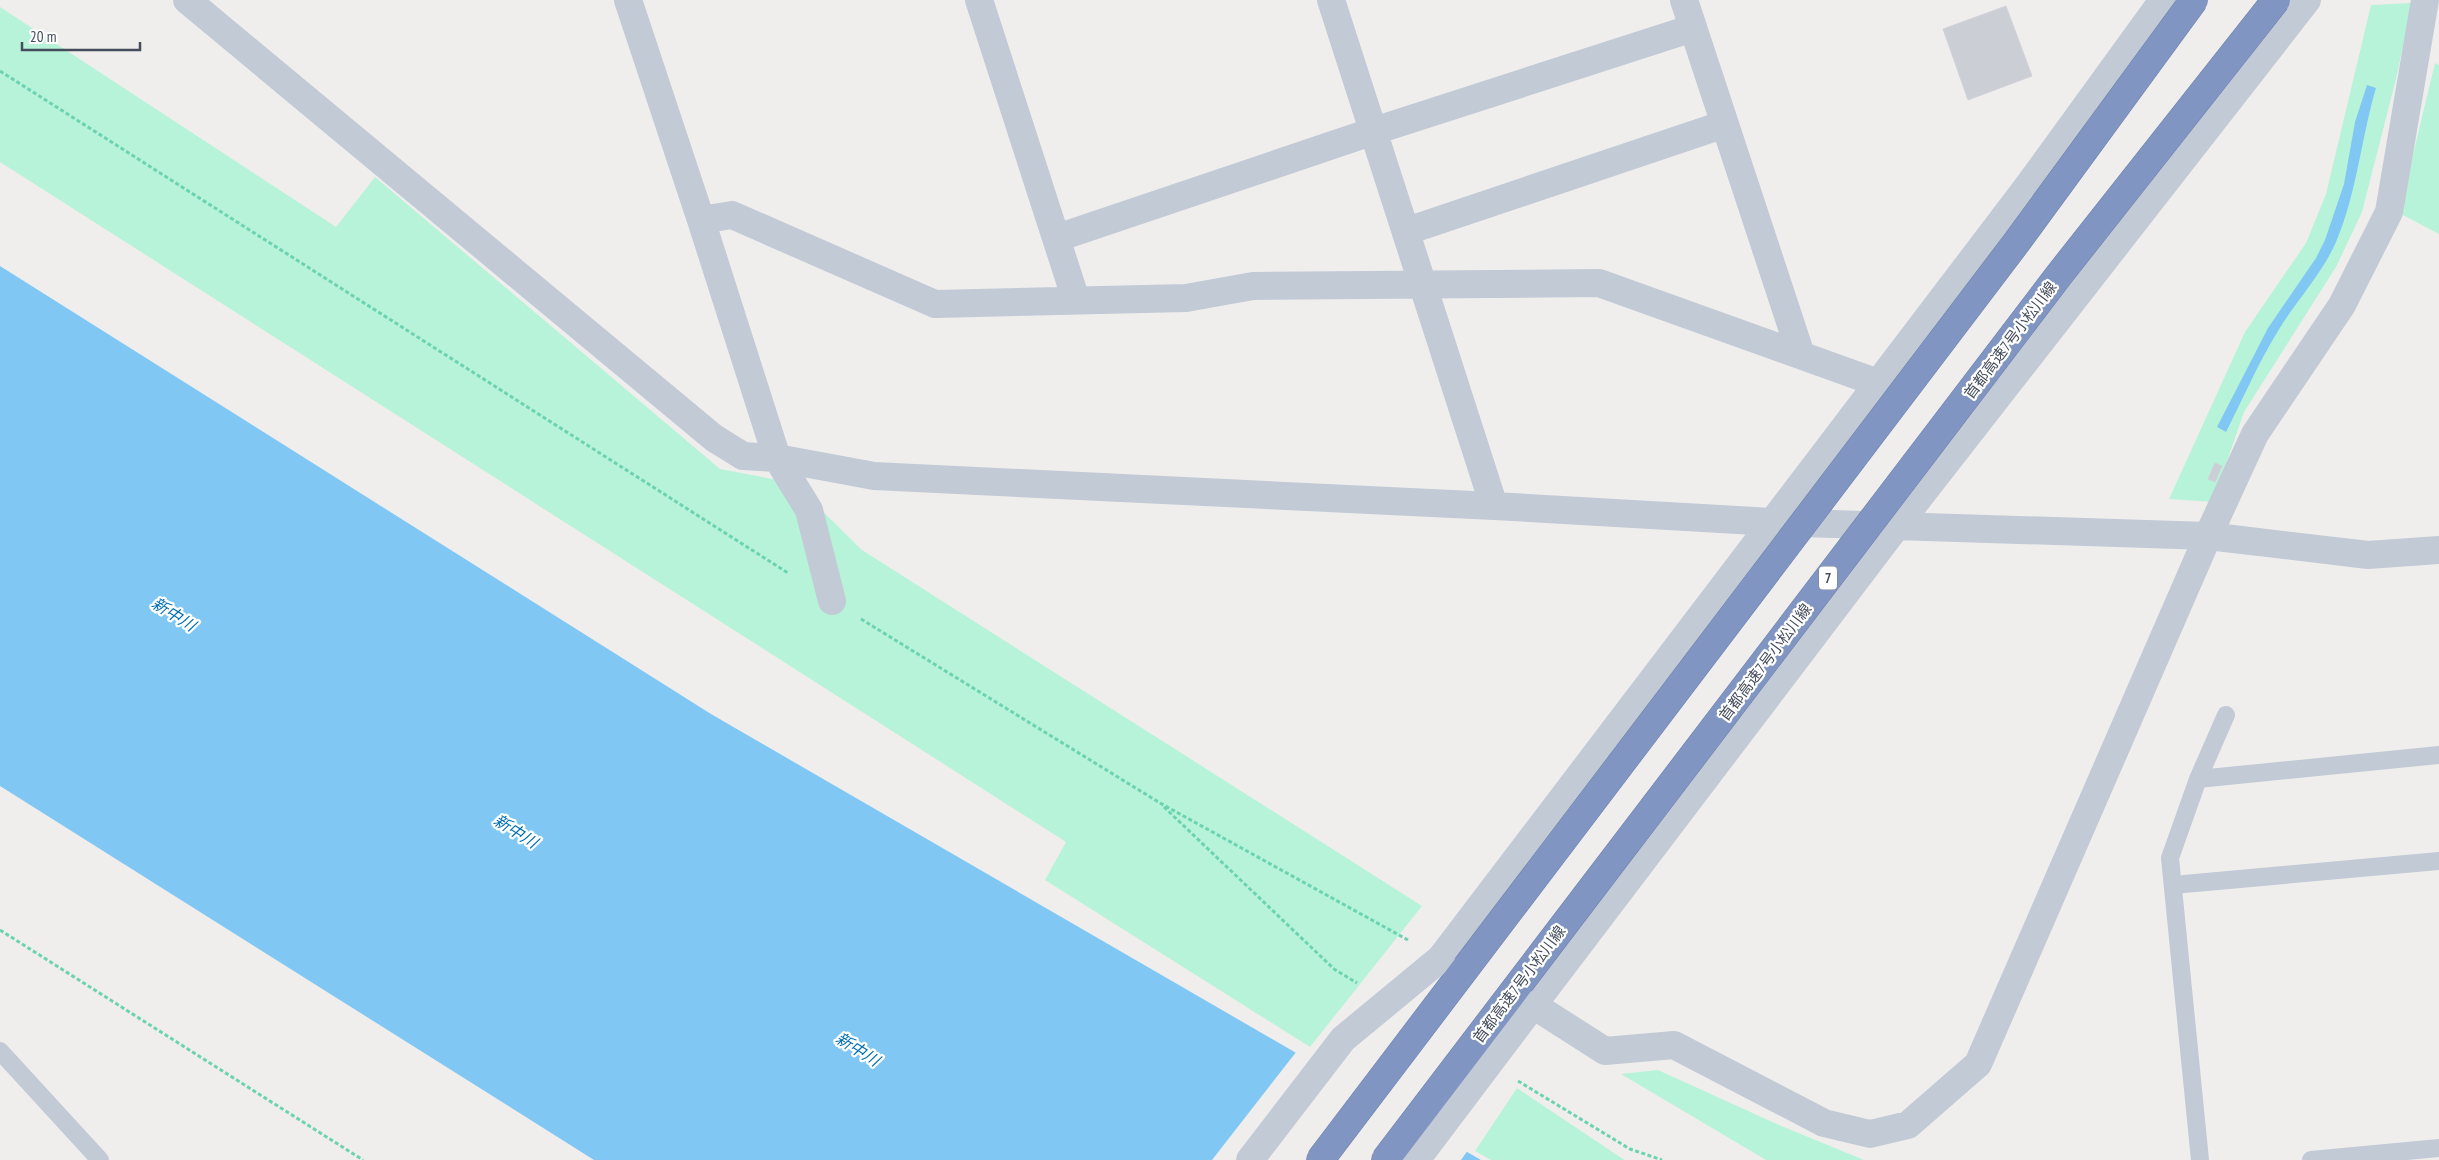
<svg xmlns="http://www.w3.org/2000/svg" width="2439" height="1160" font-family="'PT Sans Narrow','Noto Sans JP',sans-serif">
<rect width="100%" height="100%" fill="#f0eeed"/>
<path fill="#b7f3d8" d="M2412 3 2396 79 2362 212 2336 267 2244 412 2213 502 2169 499 2245 332 2306 243 2326 194 2371 5Z
M0 7 336 227 375 177 720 469 794 483 862 550 1422 906 1310 1047 1045 880 1066 842 0 162Z
M2435 63 2439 65V234L2399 213Z
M1658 1070 1779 1125 1864 1160H1766L1621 1074Z
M1517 1088 1620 1157 1625 1160H1491L1475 1151Z"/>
<path fill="#80c8f3" d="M2367 85 2376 88C2361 139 2357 193 2336 242 2322 274 2296 301 2278 331 2258 363 2243 399 2226 432L2217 427 2268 328 2316 258 2325 240 2344 184 2355 122Z
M0 266 711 714 1481 1160H594L0 786Z"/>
<path fill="#f0eeed" d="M1297 1051 1468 1150 1461 1160H1212Z"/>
<path fill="#ccced6" stroke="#d1d2da" d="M2006 6 2032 76 1968 100 1943 29Z
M2215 463 2222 466 2215 482 2208 479Z"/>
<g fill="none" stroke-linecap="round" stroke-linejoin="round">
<path stroke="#6cd3b2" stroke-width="3" stroke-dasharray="4 2.5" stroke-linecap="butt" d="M0 71 788 573
M861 619 1160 803 1408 940
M1164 807 1334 969 1357 983
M0 930 363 1160
M1518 1081 1630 1149 1662 1160"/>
<path stroke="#c2cad6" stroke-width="18" d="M2198 779 2439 755
M2173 885 2439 861
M0 1051 100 1160
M2200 1160 2170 858 2198 779 2226 715
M2311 1160 2439 1148"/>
<path stroke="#c2cad6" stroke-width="28" d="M187 0 714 438 743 456 777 458 874 476 1494 506 1772 522 2208 536 2368 555 2439 550
M628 0 701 220 777 458 809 510 832 601
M979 0 1076 300
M1331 0 1494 506
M1684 0 1801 355
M2307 0 1896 527 1533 1005 1605 1051 1674 1045 1824 1123 1870 1134 1908 1125 1978 1064 2208 536 2255 434 2342 305 2389 212 2425 0
M701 220 732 215 935 304 1186 298 1253 286 1599 283 1878 383
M1407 231 1725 124
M1057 238 1374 131 1693 28
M1441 958 2028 186 2163 0"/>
<defs>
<path id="highway-bridge" d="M1320 1160 2016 243 2194 0
M1385 1160 2059 275 2276 0"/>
</defs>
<use href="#highway-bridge" stroke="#6c80ad" stroke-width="29" stroke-linecap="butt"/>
<path stroke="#c2cad6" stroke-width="28" d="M1250 1160 1343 1039 1441 958
M1416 1160 1533 1005"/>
<use href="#highway-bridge" stroke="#8095c1" stroke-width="28"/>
</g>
<g text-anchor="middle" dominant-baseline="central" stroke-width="4.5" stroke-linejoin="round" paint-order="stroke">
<rect fill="#fff" stroke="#7c828d" stroke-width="1" x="1819" y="566.5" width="18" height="23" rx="4"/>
<g font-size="14" font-weight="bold" fill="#444d5c">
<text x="1828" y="578">7</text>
</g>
<g font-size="15" fill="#444d5c" stroke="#fff">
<text transform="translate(2010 340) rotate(-53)">首都高速7号小松川線</text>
<text transform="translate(1765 662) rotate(-53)">首都高速7号小松川線</text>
<text transform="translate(1519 984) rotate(-53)">首都高速7号小松川線</text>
</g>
<g font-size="16" font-style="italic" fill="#006fb3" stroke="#fff">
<text transform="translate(174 614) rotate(32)">新中川</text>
<text transform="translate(516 831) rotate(32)">新中川</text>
<text transform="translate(858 1049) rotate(32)">新中川</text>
</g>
</g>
<path d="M22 42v8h118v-8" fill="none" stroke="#444d5c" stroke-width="2.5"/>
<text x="30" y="42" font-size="15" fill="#444d5c" stroke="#ffffff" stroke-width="4" paint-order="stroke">20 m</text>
</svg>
